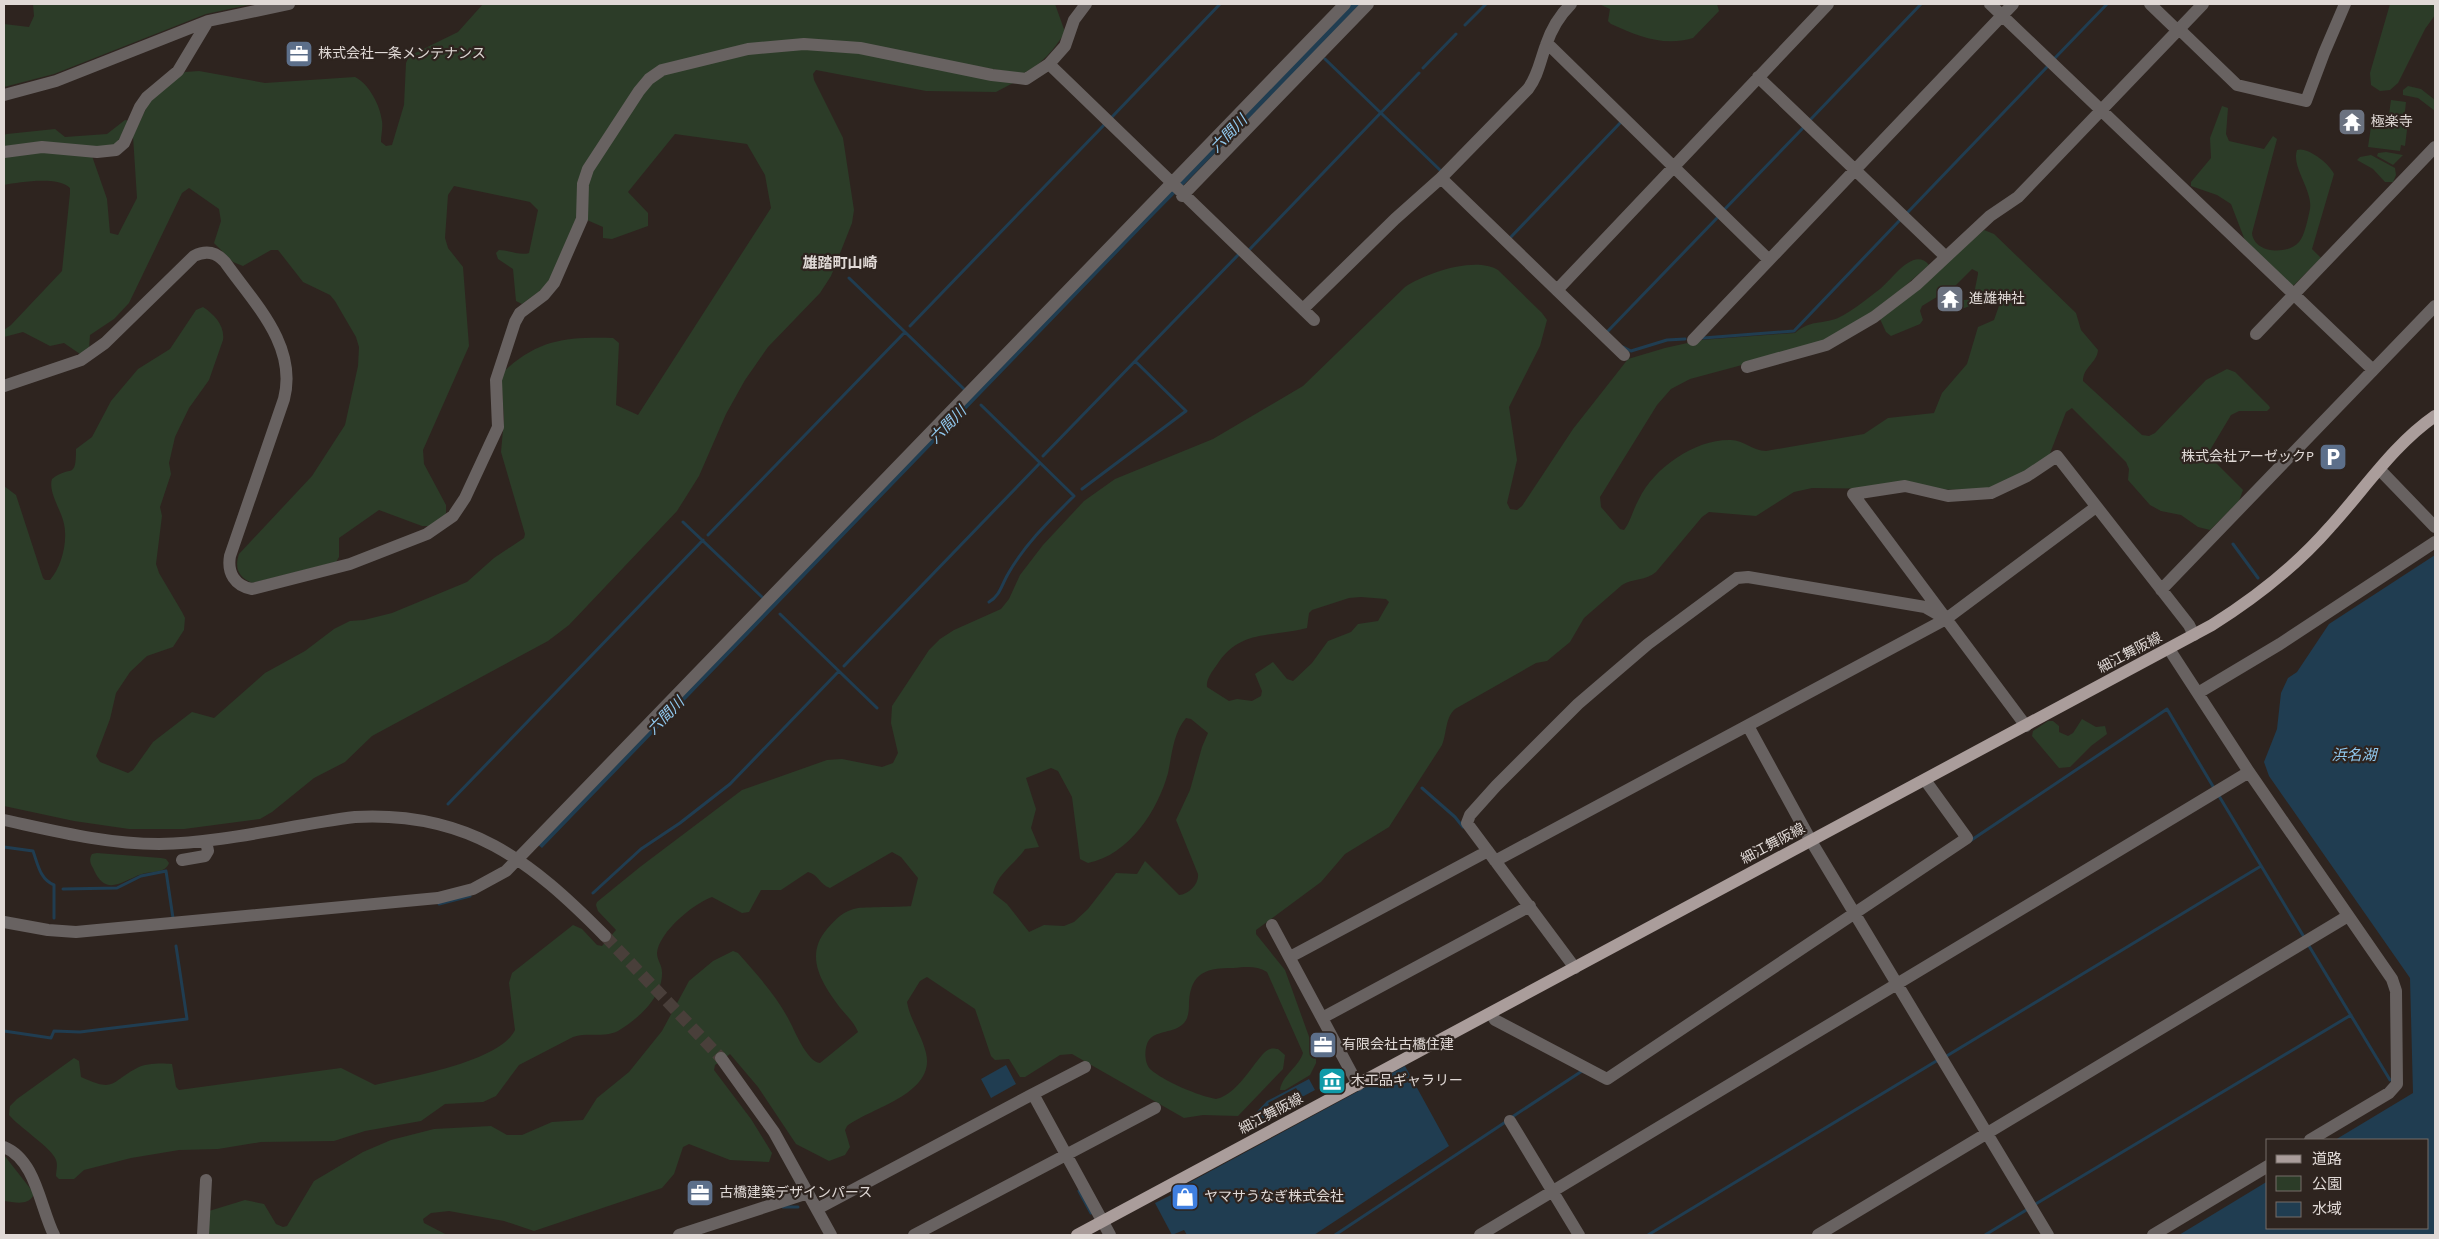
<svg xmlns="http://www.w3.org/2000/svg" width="2439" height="1239" font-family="'Source Sans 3','Noto Sans JP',sans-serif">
<rect width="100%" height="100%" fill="#2e241f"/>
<path fill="#2c3c28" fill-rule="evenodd" d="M33 4H253L206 14 54 74 4 87V24L29 27 34 16Z
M483 4H1055L1065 32C1055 49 1040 66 1022 74L832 42 660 67 586 168 580 210 552 282 522 304 516 301 513 269 498 259 496 253 499 250C508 250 520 256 529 253L538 210 530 202 454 186 448 195 445 238 448 248 463 267 469 346 423 450 424 464 446 505V513L442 520 434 526H422L379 510 339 538V557L336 562 252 583C239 577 234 569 239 554L312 476 345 425 358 366 359 347 356 337 335 301 330 295 303 282 278 250H271L243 266 233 262 214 243 221 221 219 209 189 188 182 193 129 303 114 319 90 335 89 349 80 354 64 343 50 346 23 332 4 337V330L11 325 62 271 70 193V188C58 176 20 182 4 185V156L29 151 92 156 107 199 110 233 118 235 137 198 133 136 150 100 185 72 199 71 265 83 355 77C369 84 380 105 382 121 383 128 381 135 381 142L386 146 392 145 404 105 406 63 409 56 458 32Z
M1599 4H1717L1719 11 1693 38C1663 47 1638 36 1611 24L1608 21 1610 9Z
M2390 4H2435V15L2425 29 2398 83 2390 90 2380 91 2371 85 2370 73Z
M832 48 1013 83 996 92 926 91 816 70 813 74 814 80 843 138 854 210 852 223 831 276 820 293 768 347 745 380 726 414 699 476 677 511 569 625 548 641 372 736 345 762 314 778 272 812 260 819 184 829H129L74 821 4 806V486L16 495 43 578 45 580H50C62 566 69 539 63 520 60 509 48 491 52 479 71 464 76 481 76 449L92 437 111 401 138 369 170 349 196 310 203 307C215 315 225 326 223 340L209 380 189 408 175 437 169 463 171 474 160 507 162 516 156 564 159 573 182 612 185 618 184 630 173 647 147 656 130 672 116 693 110 719 96 756 100 762 128 773 133 770 153 742 188 715 192 712 214 718 265 673 305 651 334 629 350 621 364 620 392 613 467 582 494 558 524 538 525 534 501 452 504 419 501 374C538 339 565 337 613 338L619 343 616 405 638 415 771 208 765 175 747 144 675 134 628 192 648 213V226L612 239 603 238V227L587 220 588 178 641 93 663 73 749 52Z
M2408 86 2421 89 2435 100V111L2418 98 2403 95V90Z
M2391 100 2406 102 2404 120 2408 122 2405 146 2401 145 2400 151 2368 147 2372 120 2388 122Z
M2222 106 2228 108 2226 134 2229 141 2264 149 2273 136 2277 139 2252 233C2254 254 2288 255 2299 242 2305 235 2308 218 2310 209 2313 190 2291 167 2297 150 2307 146 2330 164 2334 174L2312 249 2321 258 2294 285H2291L2246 243 2231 204 2217 195 2191 186V182L2211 158 2210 138Z
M125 120 129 121 115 147 4 149V135L7 134 55 129 65 137 107 134Z
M2386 152 2403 155 2393 165 2377 156 2378 153Z
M2371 155 2395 168 2396 175 2393 182H2385L2373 169 2357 160 2360 157Z
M1984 230 1994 234 2076 313 2081 330 2098 350C2097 363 2083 367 2083 381L2142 435 2149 436 2155 433 2206 380 2227 369 2235 372 2269 406 2270 408 2267 411H2239L2231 415 2210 450 2213 460 2243 490 2239 501 2210 530 2198 527 2181 515 2161 511 2150 505 2128 480 2129 469 2126 462 2072 408 2066 412 2049 456 2025 473 1984 490 1812 488 1794 492 1756 516 1709 512 1702 517 1656 572C1646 581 1633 578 1622 585L1584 618 1570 642 1547 661 1536 663 1455 709C1445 718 1447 733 1442 745L1389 827 1345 854 1321 882 1256 930V934L1285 970 1316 1056V1063L1310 1075 1285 1090H1280C1282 1075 1299 1067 1303 1053L1267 972C1256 965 1245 967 1233 968 1207 968 1191 972 1189 1002 1189 1010 1189 1018 1183 1024 1174 1033 1157 1030 1149 1040 1144 1047 1144 1063 1150 1069 1163 1081 1199 1096 1216 1099 1241 1094 1258 1052 1270 1049 1273 1048 1276 1049 1278 1049L1285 1055 1283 1069 1238 1116 1203 1115 1184 1118 1072 1054 1060 1055 1025 1077H1020L1009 1059 995 1060 991 1056 975 1009 927 977 920 981 907 1002C910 1020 922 1035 926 1053 936 1094 870 1108 847 1126L845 1130 850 1147 845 1155 829 1161 796 1144 758 1087 730 1054 715 1065 714 1070 751 1119 772 1153 769 1162 730 1160 689 1144 683 1147 674 1174 662 1188 534 1231 504 1221 449 1211 431 1213 423 1219 424 1223 447 1235H206L209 1211 245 1200 264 1204 276 1224 283 1227 287 1226 314 1181 363 1152 391 1140 434 1129 491 1126 507 1135H522L552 1122 583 1120 597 1098 629 1072 662 1031 689 981 713 961 733 951 738 953C758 976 778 997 791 1024 796 1034 808 1062 820 1063L858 1032C855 1024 848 1017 842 1010 823 985 803 957 827 929 837 918 843 911 858 908 867 907 908 907 911 906L918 878 901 857 892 852 830 888C820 885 818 874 808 872L781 890H761L749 912 742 913 712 897C693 904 659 932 657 953 657 960 662 965 662 972 663 997 638 1019 618 1031 604 1038 587 1032 573 1037L519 1065 496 1096 483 1102 445 1104 421 1121 365 1131 334 1141 261 1142 218 1149 179 1150 131 1158 84 1170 74 1179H59L56 1176C56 1171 58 1165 56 1160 53 1149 19 1127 9 1115L10 1106 17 1099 74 1058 79 1061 81 1077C116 1093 110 1082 137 1068 146 1063 162 1063 172 1064L176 1087 179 1090 341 1068 375 1085C409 1077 500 1062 515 1030L509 983 512 973 573 925 582 929 597 945 602 946 616 930 598 911 596 905 597 902 640 867 742 790 827 760 842 759 882 767 893 763 898 753 891 723 892 706 929 650 940 639 954 630 1001 609 1009 599 1020 575 1043 545 1084 501 1115 479 1213 439 1303 386 1405 287C1426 273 1475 256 1498 270L1542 313 1547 320 1540 346 1509 407 1517 460 1507 503 1510 509 1517 510 1522 506 1573 429 1628 359 1665 348 1701 340 1795 333C1812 319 1820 325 1838 318 1852 311 1867 299 1880 289 1892 280 1913 246 1929 265L1873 314 1816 345 1690 379 1671 389 1657 405 1600 497 1601 507 1620 529 1624 530C1631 521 1633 509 1639 499 1654 468 1694 440 1729 440 1743 439 1752 451 1766 451L1864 434 1888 418 1934 413 1942 393 1967 364 1978 327 1994 320 2000 303C1986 292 1968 312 1953 309L1952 306 1955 301 1973 299 1978 274V272L1972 269 1955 286 1922 306 1920 311 1923 320 1920 324 1891 336 1886 332 1880 319ZM1361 597 1386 599 1389 602 1378 621 1358 624 1351 632 1328 641 1312 663 1293 681 1287 679 1273 662 1255 674 1262 691 1261 696 1252 701 1237 699 1229 701 1207 687C1206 679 1212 672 1216 666 1240 628 1270 638 1307 628L1309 613 1312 610 1349 598ZM1186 718 1191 719 1208 733 1202 747 1190 790 1176 820 1198 874C1199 884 1189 894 1179 895L1145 861 1137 874 1116 873 1088 909 1074 922 1064 926 1044 925 1029 932 1007 904 993 893C998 872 1014 865 1025 849L1039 847 1031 828 1036 809 1026 778 1051 768 1058 771 1072 797 1080 859 1088 863C1129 855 1158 810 1168 773 1172 755 1173 733 1186 718Z
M2082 719 2096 727 2105 726 2107 734 2091 746 2070 767 2059 768 2032 736 2033 731 2048 721H2053L2059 726V732L2068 736 2073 733Z
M97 853 161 858 166 859 169 863C165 874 151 871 142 874 121 881 106 898 93 868 90 863 89 859 92 854Z
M4 1155 33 1192V1196C27 1206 14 1202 4 1201Z"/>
<path fill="#203d51" d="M1351 4H1362L1154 215 542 848 537 844Z
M2435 555V1235H2179L2268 1181V1228H2428V1140H2335L2413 1093 2410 978 2269 776 2264 762 2277 729 2281 693 2288 678 2297 672 2329 624Z
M1006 1065 1016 1084 991 1098 981 1079Z
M1405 1066 1449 1146 1314 1235H1187L1184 1230 1172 1235 1155 1203 1171 1195 1170 1193Z
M1309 1079 1315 1090 1302 1097 1296 1088 1268 1103 1273 1113 1248 1126 1246 1123 1267 1101Z"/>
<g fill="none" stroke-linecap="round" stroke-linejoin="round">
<path stroke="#203d51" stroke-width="3" d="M1465 25 1486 4
M1325 59 1441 171
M2054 59 2107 4
M1423 68 1456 34
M1111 118 1220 4
M1811 119 1921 4
M1724 210 1803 128
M1908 212 2048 66
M1510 238 1621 122
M1249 250 1419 73
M849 278 964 389
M910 326 1104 125
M1607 332 1718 217
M1703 338 1794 331 1899 221
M1623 347 1631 351 1667 340 1685 339
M981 405 1074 496C1050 520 1025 544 1008 574 1002 584 1000 596 989 602
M1043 456 1239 254
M1082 489 1186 411 1135 361
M683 522 762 597
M708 535 905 332
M2233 544 2258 578
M780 614 877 708
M844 666 1040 463
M1422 788 1455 817 1463 827
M2219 796 2304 937
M448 804 703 540
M1970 841 2167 709 2214 788
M4 847 33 851C38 865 40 879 54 885V918
M63 889 117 888 141 876 166 871 173 918
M593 893 641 849 680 823 730 784 839 671
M439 904 470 896
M2309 946 2390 1080
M4 1031 51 1038 54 1031 80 1032 187 1019 176 946
M1945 1057 2261 866
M1512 1117 1582 1071 1584 1072
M1079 1191 1091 1213
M2034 1205 2351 1015
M783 1207H798
M1335 1235 1507 1121
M1648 1235 1938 1060
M1985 1235 2028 1209"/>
<path stroke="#493f3a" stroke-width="12" stroke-dasharray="12 6" stroke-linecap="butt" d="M605 936 721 1058"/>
<path stroke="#686261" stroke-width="12" d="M1990 4 2373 370
M2150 4 2177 30
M2179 29 2237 85 2306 101 2324 53 2345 4
M1546 46 1551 47 1769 260
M1049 64 1314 320
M1758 77 1946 257
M4 95 56 81 208 21 289 4
M4 152 42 147 97 152 116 150 124 143 140 107 147 97 178 71 208 21
M1441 178 1624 355
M1182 196 1368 4
M1557 290 1828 4
M1303 309 1395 219 1441 178 1528 89C1538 76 1540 61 1546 45 1551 30 1560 15 1571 4
M2256 334 2435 147
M1693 340 2013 4
M1747 367 1826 345 1874 317 1916 285 1990 216 2018 197 2203 4
M4 386 81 360 105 343 194 256C206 250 216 252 225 262 253 302 298 345 284 399L230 556C227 573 235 586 252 589L350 564 427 534 453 516 465 498 498 427 496 380 515 322 520 313 544 295 554 283 582 219 583 184 588 169 639 91 649 79 662 70 748 49 804 44 860 48 992 75 1026 79 1049 64 1065 46 1074 20 1086 4
M2380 470 2435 527
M2161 590 2435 306
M2169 649 2249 772 2392 979 2396 991 2397 1084 2389 1093 2310 1140
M2198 693 2280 644 2435 542
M1748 726 1811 841 2048 1235
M2026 726 1853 494 1905 486 1948 496 1991 493 2027 476 2057 456 2189 625 2194 635
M4 820C55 831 106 844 159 844 225 843 290 825 355 817 468 811 530 860 605 936
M182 860 205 856 208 851 206 841
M1495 861 1946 619 2096 507
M4 922 48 930 76 932 438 898 473 889 506 871 1345 4
M1272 925 1358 1085
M1290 957 1488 851
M1575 968 1467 823 1470 815 1496 786 1578 704 1648 644 1737 578 1748 577 1925 607 1946 619
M1491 1013 1495 1020 1607 1079 1967 838 1925 780
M1322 1018 1530 906
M721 1058 774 1132 831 1235
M1033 1094 1085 1067
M1510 1121 1579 1235
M4 1147C36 1160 40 1207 54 1235
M817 1209 1033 1094 1110 1235
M203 1235 206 1180
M679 1235 808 1193
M914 1235 1155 1108
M1480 1235 2249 772
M1818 1235 2348 916
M2153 1235 2268 1166"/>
<path stroke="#aa9d9b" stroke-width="12" d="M1077 1235 2212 625C2255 598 2296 566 2330 527 2364 490 2393 445 2435 416"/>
</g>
<defs>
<symbol id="office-square" viewBox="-11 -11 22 22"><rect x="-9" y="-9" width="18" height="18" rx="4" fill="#5c6f8a" stroke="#2e241f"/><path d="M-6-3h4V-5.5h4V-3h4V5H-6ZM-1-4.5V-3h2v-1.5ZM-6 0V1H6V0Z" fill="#fff"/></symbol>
<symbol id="temple-square" viewBox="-11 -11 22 22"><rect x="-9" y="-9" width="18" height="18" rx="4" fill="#6b7280" stroke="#2e241f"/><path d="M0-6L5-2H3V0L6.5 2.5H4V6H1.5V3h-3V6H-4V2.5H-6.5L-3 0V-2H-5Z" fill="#fff"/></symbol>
<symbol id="parking-square" viewBox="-11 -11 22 22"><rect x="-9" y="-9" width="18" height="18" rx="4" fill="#5c6f8a" stroke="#2e241f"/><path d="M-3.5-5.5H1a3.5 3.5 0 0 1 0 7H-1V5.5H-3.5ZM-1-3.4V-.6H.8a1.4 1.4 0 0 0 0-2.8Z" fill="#fff"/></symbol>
<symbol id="museum-square" viewBox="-11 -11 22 22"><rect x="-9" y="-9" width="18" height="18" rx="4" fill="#0f9aa8" stroke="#2e241f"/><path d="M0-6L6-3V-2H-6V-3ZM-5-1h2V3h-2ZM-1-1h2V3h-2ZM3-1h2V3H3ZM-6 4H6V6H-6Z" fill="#fff"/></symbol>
<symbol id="shop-square" viewBox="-11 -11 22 22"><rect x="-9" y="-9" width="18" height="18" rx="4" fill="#3f7fe0" stroke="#2e241f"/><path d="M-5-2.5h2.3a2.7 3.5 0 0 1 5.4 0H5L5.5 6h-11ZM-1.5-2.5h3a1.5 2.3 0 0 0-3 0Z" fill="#fff"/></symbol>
</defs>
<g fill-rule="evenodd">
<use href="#office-square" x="283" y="38" width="32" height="32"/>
<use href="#temple-square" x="2336" y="106" width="32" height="32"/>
<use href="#temple-square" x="1934" y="283" width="32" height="32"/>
<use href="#parking-square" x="2317" y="441" width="32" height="32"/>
<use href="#office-square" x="1307" y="1029" width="32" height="32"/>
<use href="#museum-square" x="1316" y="1065" width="32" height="32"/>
<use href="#office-square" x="684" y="1177" width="32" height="32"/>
<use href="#shop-square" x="1169" y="1181" width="32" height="32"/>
</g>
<g text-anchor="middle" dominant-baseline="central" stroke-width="4.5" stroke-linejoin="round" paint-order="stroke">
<g font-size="14" fill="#e0d9d6" stroke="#2e241f" text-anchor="start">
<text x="318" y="54">株式会社一条メンテナンス</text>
<text x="2371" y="122">極楽寺</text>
<text x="1969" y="299">進雄神社</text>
<text x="2314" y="457" text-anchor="end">株式会社アーゼックP</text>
<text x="1342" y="1045">有限会社古橋住建</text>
<text x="1351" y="1081">木工品ギャラリー</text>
<text x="719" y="1193">古橋建築デザインパース</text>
<text x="1204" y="1197">ヤマサうなぎ株式会社</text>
</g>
<g font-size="14" fill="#e0d9d6" stroke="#2e241f">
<text transform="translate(2130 653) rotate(-28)">細江舞阪線</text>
<text transform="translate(1773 844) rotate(-28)">細江舞阪線</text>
<text transform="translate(1271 1114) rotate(-28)">細江舞阪線</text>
</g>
<g font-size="15" font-style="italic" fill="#91c9ef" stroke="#2e241f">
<text transform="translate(1229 134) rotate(-46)">六間川</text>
<text transform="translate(948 425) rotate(-46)">六間川</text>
<text transform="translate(666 716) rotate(-46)">六間川</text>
<text x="2354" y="755">浜名湖</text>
</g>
<g font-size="15" font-weight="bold" fill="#e0d9d6" stroke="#2e241f">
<text x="840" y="263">雄踏町山崎</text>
</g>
</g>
<rect width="2439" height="1239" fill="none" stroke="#e0d9d6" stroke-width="10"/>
<rect x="2266" y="1139" width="162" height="90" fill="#2e241f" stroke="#756c68"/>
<rect x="2276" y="1155" width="25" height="8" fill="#aa9d9b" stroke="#756c68"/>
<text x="2312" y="1164" font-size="15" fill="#e0d9d6">道路</text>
<rect x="2276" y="1176" width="25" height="15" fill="#2c3c28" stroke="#756c68"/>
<text x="2312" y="1189" font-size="15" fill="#e0d9d6">公園</text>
<rect x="2276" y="1202" width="25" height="15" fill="#203d51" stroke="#756c68"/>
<text x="2312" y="1214" font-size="15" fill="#e0d9d6">水域</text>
</svg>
